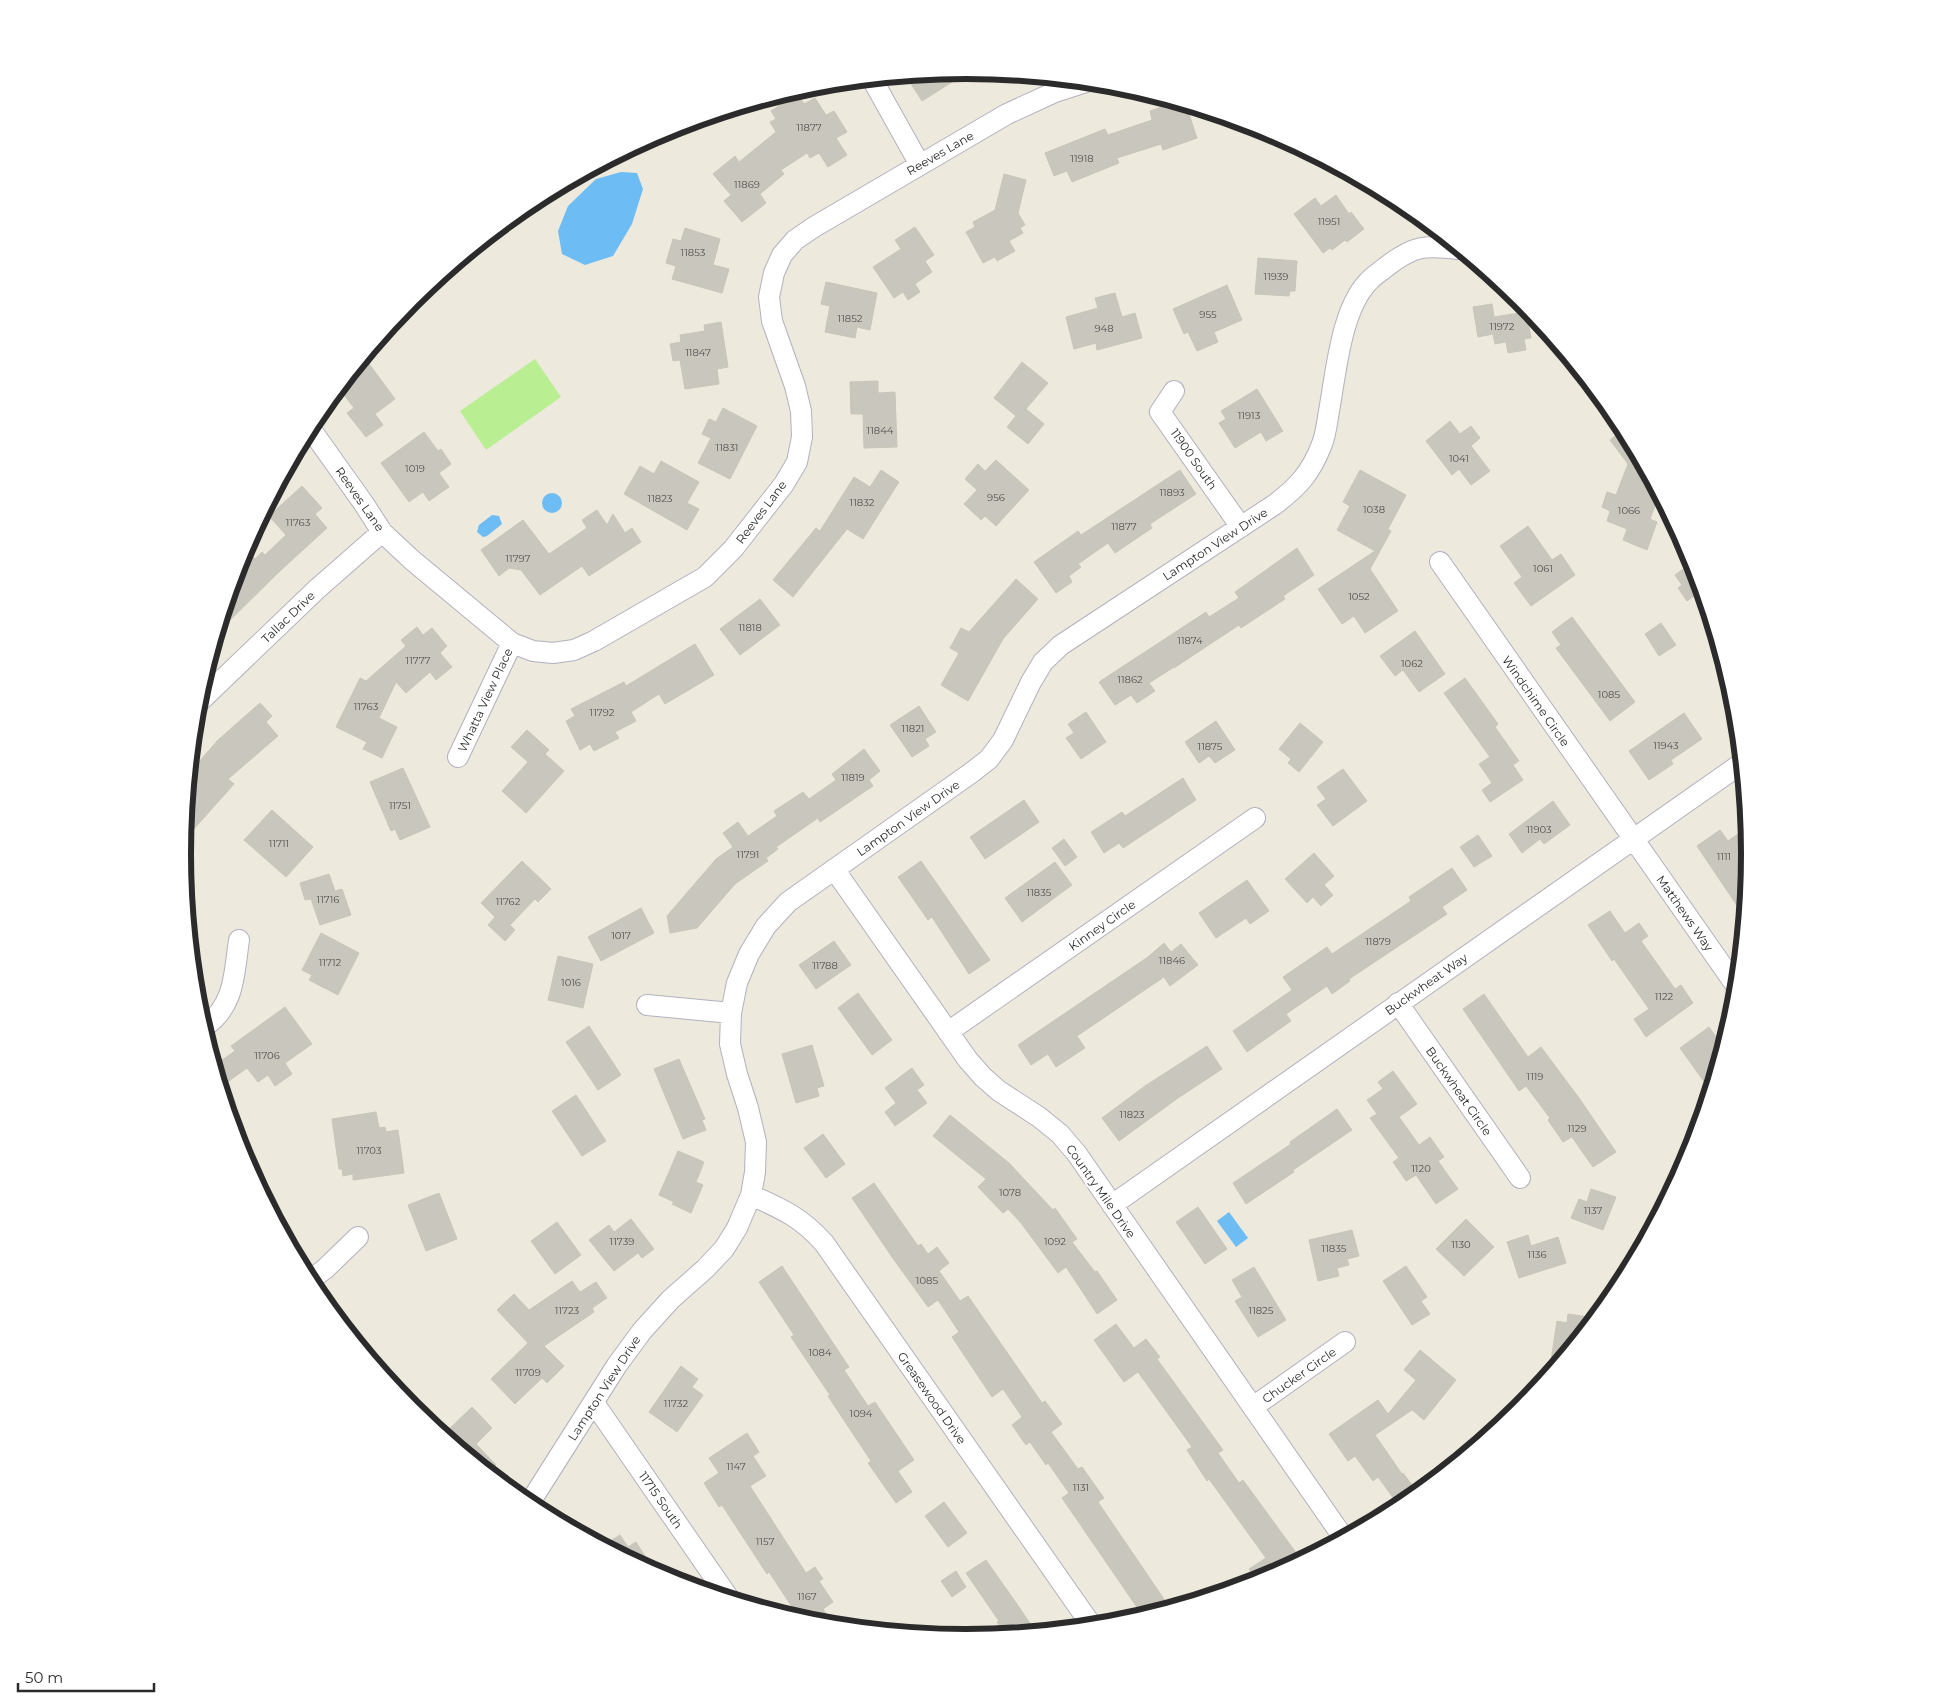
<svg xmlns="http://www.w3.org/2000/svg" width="1933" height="1708" font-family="Montserrat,sans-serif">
<rect width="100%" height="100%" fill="#eee9dd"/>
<path fill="#baee93" d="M535 359 561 397 486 450 460 411Z"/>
<path fill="#6dbcf3" d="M621 172 637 173 643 189 632 224 613 256 585 265 562 254 558 231 568 206 596 179Z
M542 503a10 10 0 1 1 20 0a10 10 0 1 1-20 0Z
M492 515 499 516 502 524 487 536 483 537 477 532 479 525Z
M1229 1212 1248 1238 1236 1247 1217 1221Z"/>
<path fill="#c9c6bd" stroke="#c9c5b7" d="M967 70H971L922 101 906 76Z
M795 91 804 104 815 98 826 115 834 111 847 132 836 138 847 155 828 167 819 153 810 158 807 153 781 170 784 174 760 194 766 203 742 222 724 201 731 195 713 174 735 156 739 162 776 132 770 122 776 119 771 111 782 104 779 100Z
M1176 102 1186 105 1197 138 1163 150 1161 144 1117 158 1119 163 1072 182 1067 171 1054 176 1045 153 1105 129 1108 135 1152 120 1150 111Z
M1004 174 1026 180 1018 213 1025 225 1020 228 1023 233 1009 241 1015 251 997 261 995 257 983 263 966 232 975 227 973 222 995 210Z
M1336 195 1349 214 1351 212 1364 229 1347 242 1345 240 1332 250 1330 248 1323 253 1294 214 1315 198 1321 206Z
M915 227 934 255 925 261 932 272 915 284 920 292 908 300 903 292 894 298 873 267 901 249 895 240Z
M685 228 720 239 713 265 729 269 722 293 672 279 676 266 666 263 673 239 681 241Z
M1258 258 1297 261 1295 291H1290L1289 296 1255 294Z
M826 282 877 293 870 330 857 327 855 338 825 332 830 306 821 304Z
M1227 285 1242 320 1214 332 1218 342 1197 351 1188 332 1184 334 1173 309Z
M1115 293 1122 317 1135 313 1142 338 1097 350 1096 343 1074 349 1066 317 1098 308 1095 298Z
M1492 304 1494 317 1526 312 1531 338 1524 339 1526 350 1508 353 1506 342 1495 344 1493 334 1478 337 1473 307Z
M721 322 728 367 717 369 719 384 685 389 680 360 673 361 670 344 681 342 680 335 705 331 704 325Z
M367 361 395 399 375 414 383 425 366 437 347 413 354 408 339 388 353 372Z
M1022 362 1048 383 1026 409 1044 424 1028 444 1007 427 1016 416 994 398Z
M878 381V393L895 392 897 447 864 448 863 414H851L850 382Z
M1257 389 1283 431 1266 441 1261 432 1235 448 1219 423 1226 419 1221 411Z
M723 408 757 426 730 479 698 463 711 438 702 434 709 419 716 422Z
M1450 421 1460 434 1471 426 1480 438 1471 446 1490 471 1471 485 1459 469 1452 475 1426 441Z
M1624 429 1661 498 1657 500 1650 519 1657 522 1647 550 1623 540 1627 529 1607 521 1610 511 1602 507 1607 492 1616 495 1628 464 1610 440Z
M424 432 438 451 441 449 451 464 439 473 449 487 429 501 423 492 409 502 381 463Z
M996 460 1029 490 996 526 985 516 981 520 964 504 977 490 965 479 978 464 985 471Z
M661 461 699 482 687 503 699 509 687 530 624 494 640 466 654 474Z
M881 470 899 482 863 539 847 529 793 597 773 580 816 528 820 531 854 477 870 487Z
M1180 470 1196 494 1150 524 1152 528 1115 553 1108 543 1078 564 1081 567 1069 576 1072 582 1056 593 1034 562 1078 531 1081 535Z
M1360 470 1406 495 1388 529 1391 531 1370 569 1398 611 1365 633 1354 616 1342 624 1318 589 1375 551 1337 530 1350 506 1343 502Z
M302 486 322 508 315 514 327 528 280 571 219 631 245 548 255 559 262 552 265 555 286 535 269 516Z
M597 510 607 525 613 514 625 533 632 528 641 542 589 576 582 566 540 595 521 570 509 568 499 576 481 550 523 520 549 554 587 528 582 520Z
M1528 526 1552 560 1561 554 1575 575 1531 606 1514 583 1522 577 1500 546Z
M1297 548 1314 575 1283 596 1285 599 1241 628 1239 625 1174 668V667L1149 683 1155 691 1137 703 1131 695 1115 705 1099 682 1206 612 1209 617 1239 598 1235 592Z
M1693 562 1702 590 1687 601 1678 588 1682 585 1675 575Z
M1016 579 1038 599 1003 639 968 701 941 685 959 653 950 648 961 628 969 632Z
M760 599 780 625 740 655 720 629Z
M1572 617 1635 702 1610 721 1556 648 1561 645 1552 632Z
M1661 623 1676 645 1659 656 1645 634Z
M417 627 423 635 432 628 447 646 440 653 452 667 436 680 430 672 406 693 396 682 379 718 397 727 382 758 363 749 367 742 336 727 360 678 366 681 406 646 401 640Z
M1415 631 1445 674 1419 692 1403 670 1395 676 1380 656Z
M695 644 714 675 665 704 659 694 631 712 636 721 615 732 619 738 594 751 590 744 580 750 566 721 575 716 571 709 624 682 626 686Z
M1465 678 1498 724 1495 727 1519 761 1513 765 1523 780 1490 802 1482 790 1492 783 1479 764 1490 757 1444 693Z
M260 703 272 716 266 722 278 736 228 779 234 784 184 840 191 771 218 740Z
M919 706 936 732 925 739 929 746 912 757 890 725Z
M1086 712 1106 742 1081 759 1066 738 1074 733 1068 724Z
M1684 713 1702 739 1671 760 1673 764 1649 780 1629 751Z
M1216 721 1235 750 1215 763 1209 756 1199 763 1185 742Z
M1300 723 1323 742 1299 772 1288 763 1291 759 1279 749Z
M527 730 549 750 545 754 564 771 526 813 502 791 528 762 511 747Z
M864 749 880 771 869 780 873 786 820 822 818 818 776 847 778 849 766 858 768 861 735 884 697 928 670 933 667 916 716 859 733 847 723 833 738 822 748 836 777 816 774 811 803 792 809 799 836 780 832 774Z
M403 768 430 827 400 840 395 829 391 831 370 782Z
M1343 769 1367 801 1333 826 1317 805 1326 799 1317 787Z
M1183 778 1196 800 1123 848 1119 843 1104 853 1091 832 1122 812 1125 816Z
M1024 800 1039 822 985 859 970 837Z
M1553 801 1570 825 1544 844 1540 839 1522 853 1509 834Z
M272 810 313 847 286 877 244 840Z
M1748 827 1750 853 1740 859 1749 871 1744 916 1697 846 1720 830 1728 841Z
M1478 835 1492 856 1474 867 1460 847Z
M1064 839 1077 857 1065 866 1052 848Z
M1314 853 1334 876 1324 885 1333 895 1321 906 1313 897 1307 903 1285 879Z
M522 861 551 889 538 902 535 899 510 925 515 930 505 941 488 925 495 917 481 903Z
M921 861 990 960 969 974 932 917 928 920 898 877Z
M1055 862 1072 885 1022 922 1005 898Z
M1452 868 1467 890 1442 907 1447 914 1349 979 1350 981 1332 994 1327 986 1286 1014 1291 1021 1247 1052 1233 1031 1292 990 1283 977 1327 947 1332 954 1411 901 1409 897Z
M329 874 335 891 342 889 351 915 320 925 311 899 305 900 300 883Z
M1247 880 1269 911 1250 924 1246 918 1216 938 1199 913Z
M641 908 654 933 601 961 588 937Z
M1610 911 1625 933 1639 923 1648 936 1641 941 1675 989 1681 985 1693 1003 1646 1037 1634 1019 1649 1009 1614 959 1612 961 1588 925Z
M321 933 359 953 338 995 309 980 312 975 302 970Z
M834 941 851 965 816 989 799 965Z
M1164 943 1171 952 1181 944 1198 965 1170 986 1164 977 1077 1036 1085 1048 1056 1067 1048 1054 1031 1065 1018 1045 1148 957Z
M558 956 593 964 583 1008 548 1000Z
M858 993 892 1040 872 1055 838 1008Z
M1484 994 1528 1057 1541 1047 1579 1098 1616 1152 1593 1167 1572 1137 1563 1142 1548 1120 1550 1118 1526 1086 1519 1091 1463 1009Z
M285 1007 312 1044 285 1063 292 1074 275 1086 268 1075 258 1082 247 1068 222 1086 215 1065 235 1051 231 1046Z
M589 1026 621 1075 598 1090 566 1042Z
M1709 1027 1723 1047 1710 1090 1680 1048Z
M812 1045 824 1086 817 1088 819 1096 796 1103 782 1054Z
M1207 1046 1222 1069 1178 1098 1119 1141 1102 1118 1145 1086Z
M679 1059 705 1119 702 1120 706 1130 683 1139 654 1069Z
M912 1068 924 1085 917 1090 927 1103 895 1126 885 1112 896 1103 885 1088Z
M1393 1071 1417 1104 1399 1117 1419 1145 1430 1137 1444 1157 1438 1161 1458 1189 1436 1204 1416 1175 1406 1181 1393 1162 1399 1158 1370 1118 1377 1114 1367 1100 1383 1089 1378 1082Z
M576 1095 606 1141 582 1156 552 1111Z
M1337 1109 1352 1130 1293 1170 1294 1172 1246 1204 1233 1183 1291 1144 1290 1142Z
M376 1112 379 1128 385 1127 386 1132 398 1130 404 1173 353 1180V1174L343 1176 342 1169H339L332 1119Z
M950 1115 1009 1163 1053 1210 1055 1208 1077 1239 1072 1242 1095 1272 1097 1271 1117 1300 1097 1314 1066 1267 1058 1273 1021 1223 1008 1209 1003 1213 978 1187 986 1179 933 1136Z
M823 1134 845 1164 826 1178 804 1148Z
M678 1151 704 1162 696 1182 703 1185 691 1213 672 1204 674 1202 659 1195Z
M874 1183 918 1246 921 1244 928 1254 937 1247 949 1263 939 1271 960 1301 968 1296 1042 1403 1045 1401 1062 1424 1051 1432 1078 1469 1082 1467 1104 1498 1098 1502 1170 1608 1143 1616 1062 1498 1069 1493 1048 1463 1046 1465 1030 1442 1026 1445 1012 1425 1022 1417 1003 1389 992 1397 952 1337 959 1332 938 1300 928 1307 892 1257 852 1198Z
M1591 1189 1616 1197 1603 1230 1571 1218 1579 1199 1587 1202Z
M439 1193 457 1239 426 1251 408 1205Z
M1198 1207 1227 1249 1205 1264 1176 1222Z
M631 1219 654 1249 642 1258 638 1253 614 1271 589 1240 609 1225 614 1232Z
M1466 1219 1494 1247 1464 1276 1436 1249Z
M557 1222 581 1255 555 1274 531 1241Z
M1352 1230 1359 1256 1347 1259 1349 1265 1337 1268 1339 1276 1318 1281 1309 1240Z
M1528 1235 1531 1246 1558 1237 1566 1263 1519 1278 1507 1242Z
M782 1266 849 1367 844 1370 868 1406 875 1402 914 1460 898 1471 912 1492 896 1503 868 1463 871 1461 828 1396 830 1395 791 1337 794 1335 759 1282Z
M1406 1266 1427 1297 1421 1301 1430 1314 1412 1325 1383 1281Z
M1254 1267 1286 1320 1258 1337 1235 1301 1242 1297 1232 1280Z
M572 1281 580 1292 596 1282 607 1298 592 1308 594 1312 544 1346 564 1366 547 1383 542 1378 515 1404 491 1379 528 1343 497 1310 514 1294 529 1310Z
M1568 1314 1595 1318 1549 1374 1557 1321 1567 1323Z
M1116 1324 1134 1348 1146 1339 1160 1357 1157 1359 1223 1450 1218 1453 1239 1483 1243 1480 1297 1554 1281 1566 1283 1570 1258 1581 1249 1569 1266 1558 1209 1479 1207 1481 1187 1450 1192 1447 1138 1372 1124 1382 1094 1340Z
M1420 1350 1456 1380 1424 1420 1412 1410 1375 1435 1402 1474 1403 1473 1418 1493 1400 1507 1378 1477 1373 1481 1355 1456 1348 1461 1329 1434 1378 1400 1388 1414 1416 1380 1404 1370Z
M681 1366 698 1379 692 1387 703 1395 677 1432 649 1412Z
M472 1407 492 1428 476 1444 496 1465 489 1472 444 1434Z
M747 1433 759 1452 753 1456 766 1476 750 1486 806 1573 815 1567 823 1579 819 1581 833 1602 823 1609 833 1625 813 1623 800 1619 769 1572 767 1574 722 1505 719 1507 704 1483 719 1473 709 1458Z
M944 1502 967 1533 948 1547 925 1516Z
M620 1535 628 1547 636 1542 655 1572 604 1545Z
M986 1560 1019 1607 1035 1631 1006 1634 997 1622 999 1621 966 1573Z
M956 1571 966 1587 952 1597 941 1581Z"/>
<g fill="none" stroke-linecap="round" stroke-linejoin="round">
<defs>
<path id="minor" d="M872 79 920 165
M1174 391 1160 412 1241 527
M310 428 364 504 382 532 412 560 512 643 533 651 553 653 574 650 594 641 705 577 733 549 784 484 797 462 802 437 801 411 795 386 772 321 769 297 774 273 782 255 795 240 814 227 1007 114 1055 92 1086 82
M1440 562 1737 987
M197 704 317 589 382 532
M458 757 512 643
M834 869 968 1060 983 1077 999 1091 1039 1117 1060 1134 1077 1154 1343 1537
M1398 1003 1520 1178
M647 1005 731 1013
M204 1027C235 1006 234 974 239 940
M948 1032 1255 818
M751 1195C782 1209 801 1217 824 1243L1092 1626
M1112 1205 1742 763
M310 1280 325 1269 358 1237
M594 1403 728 1597
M1253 1407 1345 1342
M529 1504 617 1365 642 1331 671 1299 705 1269 724 1249 737 1228 751 1195 755 1172 756 1142 748 1108 737 1074 730 1044 731 1013 737 983 749 954 766 926 788 902 971 773 989 759 1003 740 1031 682 1043 662 1061 645 1274 505C1298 487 1311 473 1322 444 1326 434 1327 422 1329 411 1336 373 1341 310 1368 282 1373 276 1380 272 1386 267 1414 245 1425 245 1459 249"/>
</defs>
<use href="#minor" stroke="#b1b1bf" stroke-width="22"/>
<use href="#minor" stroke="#fff" stroke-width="20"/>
</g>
<g text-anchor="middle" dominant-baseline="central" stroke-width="4.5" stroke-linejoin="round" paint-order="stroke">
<g font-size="10" fill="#525250">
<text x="809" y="127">11877</text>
<text x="1082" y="158">11918</text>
<text x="747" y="184">11869</text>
<text x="1329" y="221">11951</text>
<text x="693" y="252">11853</text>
<text x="1276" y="276">11939</text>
<text x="1208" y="314">955</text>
<text x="850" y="318">11852</text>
<text x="1502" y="326">11972</text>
<text x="1104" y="328">948</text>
<text x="698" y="352">11847</text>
<text x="1249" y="415">11913</text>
<text x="880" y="430">11844</text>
<text x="727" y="447">11831</text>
<text x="1459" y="458">1041</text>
<text x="415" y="468">1019</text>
<text x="1172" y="492">11893</text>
<text x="996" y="497">956</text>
<text x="660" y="498">11823</text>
<text x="862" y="502">11832</text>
<text x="1374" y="509">1038</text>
<text x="1629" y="510">1066</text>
<text x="298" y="522">11763</text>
<text x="1124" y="526">11877</text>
<text x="518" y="558">11797</text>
<text x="1543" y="568">1061</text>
<text x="1359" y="596">1052</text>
<text x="750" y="627">11818</text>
<text x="1190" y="640">11874</text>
<text x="418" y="660">11777</text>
<text x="1412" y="663">1062</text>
<text x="1130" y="679">11862</text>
<text x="1609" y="694">1085</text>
<text x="366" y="706">11763</text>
<text x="602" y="712">11792</text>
<text x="913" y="728">11821</text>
<text x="1666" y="745">11943</text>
<text x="1210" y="746">11875</text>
<text x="853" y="777">11819</text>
<text x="400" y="805">11751</text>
<text x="1539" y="829">11903</text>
<text x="279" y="843">11711</text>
<text x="748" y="854">11791</text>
<text x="1724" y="856">1111</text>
<text x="1039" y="892">11835</text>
<text x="328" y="899">11716</text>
<text x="508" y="901">11762</text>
<text x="621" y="935">1017</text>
<text x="1378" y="941">11879</text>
<text x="1172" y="960">11846</text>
<text x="330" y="962">11712</text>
<text x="825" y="965">11788</text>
<text x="571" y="982">1016</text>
<text x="1664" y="996">1122</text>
<text x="267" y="1055">11706</text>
<text x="1535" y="1076">1119</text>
<text x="1132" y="1114">11823</text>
<text x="1577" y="1128">1129</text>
<text x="369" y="1150">11703</text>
<text x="1421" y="1168">1120</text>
<text x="1010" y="1192">1078</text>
<text x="1593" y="1210">1137</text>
<text x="622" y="1241">11739</text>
<text x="1055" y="1241">1092</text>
<text x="1461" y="1244">1130</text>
<text x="1334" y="1248">11835</text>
<text x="1537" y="1254">1136</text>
<text x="927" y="1280">1085</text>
<text x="567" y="1310">11723</text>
<text x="1261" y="1310">11825</text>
<text x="820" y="1352">1084</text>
<text x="528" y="1372">11709</text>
<text x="676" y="1403">11732</text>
<text x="861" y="1413">1094</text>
<text x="736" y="1466">1147</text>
<text x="1081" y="1487">1131</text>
<text x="765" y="1541">1157</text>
<text x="807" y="1596">1167</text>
</g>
<g font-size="12" fill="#2b2b2b" stroke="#fff">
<text transform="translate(940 153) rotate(-30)">Reeves Lane</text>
<text transform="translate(1194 459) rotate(55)">11900 South</text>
<text transform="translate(360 499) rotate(55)">Reeves Lane</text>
<text transform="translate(761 512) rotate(-53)">Reeves Lane</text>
<text transform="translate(1215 544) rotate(-33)">Lampton View Drive</text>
<text transform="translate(288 617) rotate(-44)">Tallac Drive</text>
<text transform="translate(485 700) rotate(-65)">Whatta View Place</text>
<text transform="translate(1536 701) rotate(55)">Windchime Circle</text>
<text transform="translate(908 818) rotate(-35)">Lampton View Drive</text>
<text transform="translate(1685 913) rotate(55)">Matthews Way</text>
<text transform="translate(1102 925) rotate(-35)">Kinney Circle</text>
<text transform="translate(1426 984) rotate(-35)">Buckwheat Way</text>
<text transform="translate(1459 1091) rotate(55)">Buckwheat Circle</text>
<text transform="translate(1101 1191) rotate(55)">Country Mile Drive</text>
<text transform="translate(1299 1375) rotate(-35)">Chucker Circle</text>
<text transform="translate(604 1388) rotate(-57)">Lampton View Drive</text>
<text transform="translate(932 1398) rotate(55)">Greasewood Drive</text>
<text transform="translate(661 1500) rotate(55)">11715 South</text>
</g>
</g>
<path d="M0 0H1933V1708H0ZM191 854a775 775 0 1 1 1550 0a775 775 0 1 1-1550 0Z" fill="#fff" fill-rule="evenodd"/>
<path fill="none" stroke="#2b2b2b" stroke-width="6" d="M191 854a775 775 0 1 1 1550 0a775 775 0 1 1-1550 0Z"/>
<path d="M18 1683v8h136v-8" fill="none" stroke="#2b2b2b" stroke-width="2.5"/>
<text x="25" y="1683" font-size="15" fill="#2b2b2b" stroke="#ffffff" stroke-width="4" paint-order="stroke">50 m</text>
</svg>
